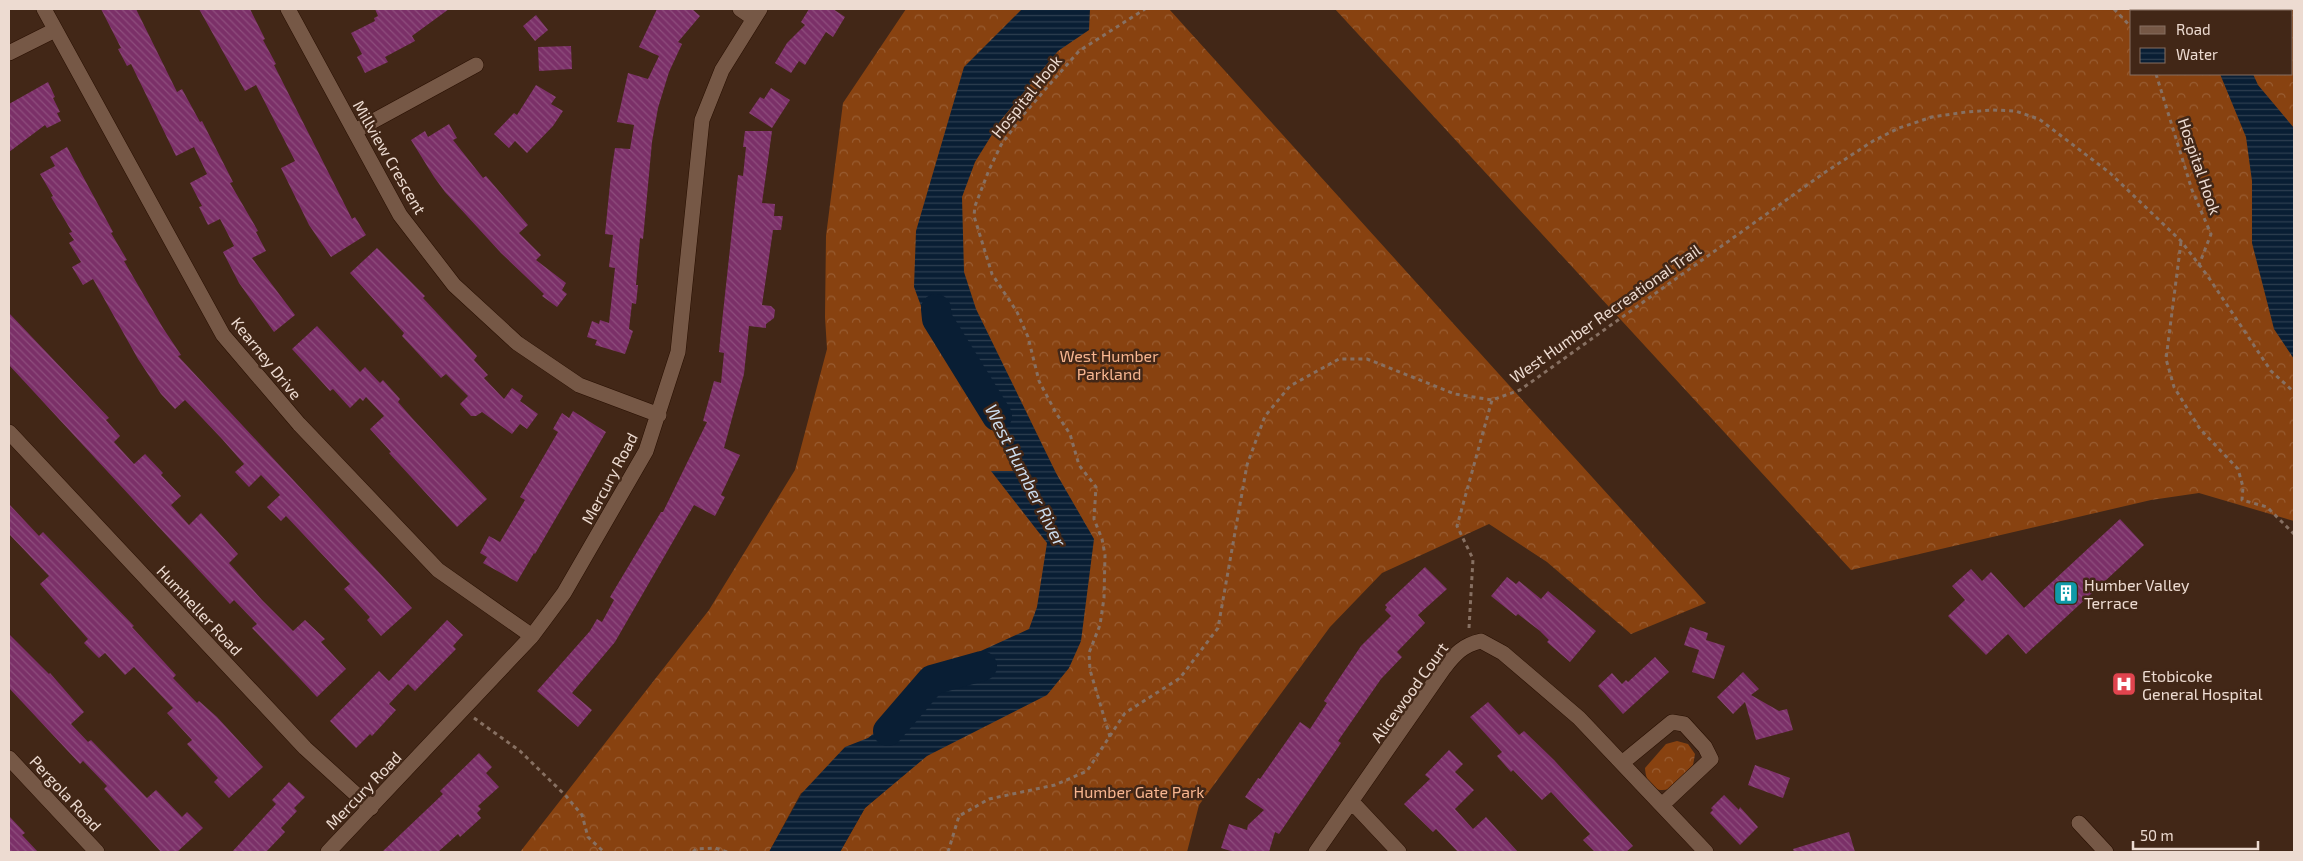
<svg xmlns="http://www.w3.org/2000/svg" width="2303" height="861" font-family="'Exo 2',sans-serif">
<defs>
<pattern id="forest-crowns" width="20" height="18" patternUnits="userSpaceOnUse" patternTransform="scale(1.25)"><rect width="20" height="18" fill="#884210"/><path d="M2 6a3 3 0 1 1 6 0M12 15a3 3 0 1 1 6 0" fill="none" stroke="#995d32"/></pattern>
<pattern id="water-rules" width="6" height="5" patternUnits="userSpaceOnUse" patternTransform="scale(1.25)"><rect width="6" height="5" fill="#091e34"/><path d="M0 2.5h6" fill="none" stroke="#2d3e50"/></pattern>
<pattern id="building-back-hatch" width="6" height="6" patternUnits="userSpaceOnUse" patternTransform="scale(1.25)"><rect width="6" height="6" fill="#7b3068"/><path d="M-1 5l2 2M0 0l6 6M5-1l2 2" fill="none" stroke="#8e4d7d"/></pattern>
</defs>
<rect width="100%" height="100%" fill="#422717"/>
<path fill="url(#forest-crowns)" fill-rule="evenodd" d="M906 9H1169L1706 603 1631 634 1547 562 1489 524 1382 573 1330 627 1199 805 1187 852H840L865 808 926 756 801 793 769 852H520L709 610 795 470 827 349 825 317 826 236 843 103Z
M1335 9H2294V521L2199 493 2151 500 1851 570ZM2132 11H2292V74H2132Z
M1677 741 1688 744 1695 754C1694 760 1693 768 1690 773 1675 793 1647 800 1645 768L1666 744Z"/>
<path fill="url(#water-rules)" d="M1022 9H1090L1089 30 1058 51 1001 120 975 162 962 197 964 272 976 309 1056 473 1094 539 1081 641 1069 668 1047 695 927 756 865 808 840 852H769L802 793 845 747 868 738 972 655 1029 629 1037 607 1047 543 991 471H1013L965 357 956 346 931 333 914 287 916 231 964 67Z
M2220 74H2253L2258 85 2294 128V359L2274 329 2252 243V181L2246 137Z"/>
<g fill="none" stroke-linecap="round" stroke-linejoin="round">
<path stroke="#091e34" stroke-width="30" d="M936 309 937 319 997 416
M888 731 932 680 982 666"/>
</g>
<path fill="url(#building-back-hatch)" d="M101 9H136L177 92 182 89 200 122 202 121 233 182 230 183 258 231 256 232 266 251 252 258 295 315 274 332 239 283 223 252 234 246 220 219 208 225 199 207 202 206 190 183 207 174 194 147 176 156 131 64 127 66 118 49 121 48Z
M199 9H250L265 39 263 40 276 64 274 65 352 219 355 217 366 235 331 257 309 225 281 168 295 161 256 85 245 91Z
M375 9H449L412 36 415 41 385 57 388 62 365 73 357 57 362 54 351 33 375 21 374 18 378 16Z
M657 9H692L700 16 678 42 682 44 669 72 658 108 652 142 643 239 640 238 636 285H638L636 304 632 303 629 329 633 331 625 354 595 345 597 340 587 337 592 321 599 324 600 320 609 323 615 268 609 267 613 235 605 234 611 174 615 148 630 149 634 125 617 122 628 73 648 79 659 56 639 47Z
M809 9H833L845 17 833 37 826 32 805 65 799 61 791 73 775 63 787 43 805 25 801 22Z
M536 15 548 30 535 41 523 26Z
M571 46 572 69 539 71 538 47Z
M48 82 55 97 53 98 60 112 57 113 61 121 47 128 45 125 9 152V104Z
M536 85 556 97 551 104 563 111 553 126 527 153 515 141 509 148 494 134 514 113 517 115Z
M771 88 790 100 772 128 749 113 760 97 764 99Z
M449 124 457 138 453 140 483 178 486 176 528 225 519 233 541 255 536 260 566 283 562 290 567 294 557 307 542 296 544 294 501 253 445 192 434 177 411 140 425 131 428 137Z
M745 131H772L762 203 775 204 774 216H783L781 230H773L762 305 771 306 775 310 774 318 766 324V328L749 326 744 374 724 448 740 455 721 495 725 497 715 516 694 505 615 642 572 693 592 710 578 727 537 691 590 631 597 619 602 622 614 600 610 597 661 512H663L707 422 703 421 714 381 721 383 724 353 719 352 721 331 738 175 743 176 746 147H743Z
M67 147 113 232 111 233 127 260 124 261 163 328 181 355 178 356 412 608 381 636 367 620 370 617 344 589 350 584 286 516 281 521 267 507 280 495 261 475 249 487 235 472 244 464 222 439 185 400 175 409 161 394 138 359 93 279 83 285 72 267 81 262 69 243 74 240 69 233 72 232 51 197 53 196 40 174 55 166 50 157Z
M377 248 425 296 423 298 477 356 474 360 488 375 484 378 504 399 512 388 523 396 520 401 538 414 527 429 520 424 512 434 482 412 476 416H471L460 404 468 396 446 374 441 378 402 336 404 333 350 273Z
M9 313 109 418 106 420 120 436 114 442 134 464 145 454 163 473 161 475 181 496 171 505 189 525 201 513 238 554 229 563 262 600 293 631 305 620 325 639 321 642 346 669 317 697 252 628 257 624 234 600 230 604 9 365Z
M317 326 360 372 365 367 380 383 383 380 400 399 398 402 412 418 487 499 457 527 389 453 391 452 370 429 384 416 366 397 363 401 360 398 350 408 333 389 330 391 292 349Z
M573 411 606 432 535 554 534 553 517 582 483 563 487 557 480 553 489 536 500 542 525 500 520 497 558 432 553 429 562 413 569 418Z
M9 504 39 536 43 532 134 626 132 627 176 675 173 678 197 703 199 701 217 717 263 767 229 798 214 782 218 778 187 744 192 740 167 713 173 708 134 667 125 675 105 653 99 658 84 643 88 639 40 584 49 576 9 534Z
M2120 519 2144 545 2026 654 2008 634 1986 655 1948 616 1965 600 1952 586 1971 569 1982 581 1991 572 2024 608Z
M1425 567 1447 589 1418 615 1425 623 1397 652 1402 657 1381 679 1338 741 1341 743 1279 834 1275 832 1269 852H1234L1221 848 1229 824 1247 830 1248 825 1264 810 1245 797 1258 778 1260 779 1300 722 1310 729 1327 703 1324 701 1361 646 1391 616 1385 610 1387 607 1385 605Z
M1507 577 1516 584 1519 581 1541 599 1548 591 1596 631 1570 662 1547 642 1549 640 1540 631 1518 614 1516 616 1491 596Z
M447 620 463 635 453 646 456 649 415 691 408 684 389 704 396 710 372 736 370 734 356 748 330 721 379 671 389 681Z
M1690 627 1708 633 1706 640 1725 646 1714 679 1692 672 1699 650 1684 645Z
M9 634 49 674 50 673 84 712 71 724 88 742 91 740 147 798 156 790 182 817 187 812 203 828 177 852H161L104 789 107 786 83 761 80 764 9 688Z
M1655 657 1669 672 1623 714 1598 686 1612 673 1622 684 1626 680 1628 682Z
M1743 672 1759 689 1751 695 1779 711 1787 709 1793 730 1756 740 1745 702 1733 714 1717 697Z
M1488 702 1519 735 1524 731 1554 760 1633 846 1626 852H1595L1583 840 1590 834 1551 792 1542 800 1513 770 1511 772 1497 756 1502 752 1470 717Z
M1449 750 1463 764 1455 772 1474 790 1455 809 1473 829 1486 817 1518 852H1458L1436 829 1433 832 1404 804 1430 779 1425 775Z
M479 753 492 767 486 773 499 787 478 806 481 809 477 813 481 818 460 837 458 834 438 852H382L443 794 440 791Z
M1755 765 1790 778 1783 798 1748 785Z
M289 782 305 797 294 808 297 811 281 828 285 832 266 852H232L276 804 272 800Z
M1724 795 1739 810 1740 807 1758 827 1740 845 1710 813 1713 810 1711 808Z
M9 816 25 833 22 835 38 852H9Z
M1849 832 1855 852H1794L1793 849Z"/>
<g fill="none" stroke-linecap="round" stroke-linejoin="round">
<defs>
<path id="minor" d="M44 9 223 335 299 424 438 570 532 636
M288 9 400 215 454 285 517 343 579 385 659 415
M740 9 753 18
M9 53 55 30
M355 131 476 65
M9 432 305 748 371 808
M9 758 97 852
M1622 763 1672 722 1684 724 1705 747 1711 759 1662 805
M1352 802 1399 852
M2079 823 2106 852
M328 852 532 636 564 593 646 451 678 352 702 120 722 70 760 9
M1316 852 1444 668C1455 654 1463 645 1481 641L1503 653 1579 718 1706 852"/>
</defs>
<use href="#minor" stroke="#280f01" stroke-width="16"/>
<path stroke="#877062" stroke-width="3" stroke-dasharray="4 4" stroke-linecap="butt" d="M2114 9 2132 28
M2156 74 2192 190 2211 234 2199 265
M2181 242 2166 359 2174 387 2200 429 2238 469 2243 487 2242 500 2267 507 2294 534
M1469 628 1473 559 1457 526 1492 400
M474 718 520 751 566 796 582 815 588 837 604 852
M1110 737 1090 670 1089 653 1100 625 1104 598 1105 555 1102 539 1094 519 1096 487 1079 465 1070 434 1056 413 1039 381 1028 337 1017 312 992 274 974 216 975 206 989 170 1001 145 1023 115 1079 51 1145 9
M693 852 696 849 715 848 727 852
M948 852 959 816 989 799 1055 785 1087 771 1125 713 1180 678 1218 628 1247 465 1265 416 1290 386 1339 359H1367L1455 394 1492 400 1520 390 1824 173 1873 141 1899 128 1932 117 1966 112 1993 110 2015 111 2039 119 2110 173 2181 241 2207 275 2271 371 2294 392"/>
<use href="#minor" stroke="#765846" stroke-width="15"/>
</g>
<defs>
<symbol id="building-square" viewBox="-11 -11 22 22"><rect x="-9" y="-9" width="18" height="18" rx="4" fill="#0f9aa8" stroke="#422717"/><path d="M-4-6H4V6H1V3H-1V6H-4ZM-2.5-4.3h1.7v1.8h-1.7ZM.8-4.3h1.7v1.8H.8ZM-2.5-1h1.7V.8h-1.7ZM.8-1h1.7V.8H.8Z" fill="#fff"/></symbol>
<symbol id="hospital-square" viewBox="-11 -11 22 22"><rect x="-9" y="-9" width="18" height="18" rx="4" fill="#e0444e" stroke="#422717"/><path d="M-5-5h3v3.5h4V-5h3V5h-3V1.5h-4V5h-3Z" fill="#fff"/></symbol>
</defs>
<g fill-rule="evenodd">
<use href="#building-square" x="2052" y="579" width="28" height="28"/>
<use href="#hospital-square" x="2110" y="670" width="28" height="28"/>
</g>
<g text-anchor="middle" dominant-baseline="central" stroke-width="5" stroke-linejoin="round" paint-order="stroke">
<g font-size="16" fill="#eddbd1" stroke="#422717">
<text transform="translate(1026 96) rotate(-51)">Hospital Hook</text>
<text transform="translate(390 157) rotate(60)">Millview Crescent</text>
<text transform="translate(2200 166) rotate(71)">Hospital Hook</text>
<text transform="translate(1605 313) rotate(-35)">West Humber Recreational Trail</text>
<text transform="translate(267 358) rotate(51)">Kearney Drive</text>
<text transform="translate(609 478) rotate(-62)">Mercury Road</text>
<text transform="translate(200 610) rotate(47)">Humheller Road</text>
<text transform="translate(1409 692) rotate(-54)">Alicewood Court</text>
<text transform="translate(363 790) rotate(-46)">Mercury Road</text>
<text transform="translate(66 793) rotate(47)">Pergola Road</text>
</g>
<g font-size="16" fill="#f8b690" stroke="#422717">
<text x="1109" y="355">West Humber<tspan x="1109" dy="18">Parkland</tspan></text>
<text x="1139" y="791">Humber Gate Park</text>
</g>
<g font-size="16" fill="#eddbd1" stroke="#422717" text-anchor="start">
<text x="2084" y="584">Humber Valley<tspan x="2084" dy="18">Terrace</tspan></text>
<text x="2142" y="675">Etobicoke<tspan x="2142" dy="18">General Hospital</tspan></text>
</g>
<g font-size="18" font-style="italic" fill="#cddef0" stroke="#422717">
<text transform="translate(1026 475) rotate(63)">West Humber River</text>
</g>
</g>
<rect width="2303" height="861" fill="none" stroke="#eddbd1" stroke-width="20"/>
<rect x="2130" y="10" width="162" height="65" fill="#422717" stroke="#866f61"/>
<rect x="2140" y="26" width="25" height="8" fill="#765846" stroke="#866f61"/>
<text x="2176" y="35" font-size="15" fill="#eddbd1">Road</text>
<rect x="2140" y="48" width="25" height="15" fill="url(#water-rules)" stroke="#866f61"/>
<text x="2176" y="60" font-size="15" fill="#eddbd1">Water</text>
<path d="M2133 841v8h125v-8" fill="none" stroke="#eddbd1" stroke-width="2.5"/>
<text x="2140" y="841" font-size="15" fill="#eddbd1" stroke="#422717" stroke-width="4" paint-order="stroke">50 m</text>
</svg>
